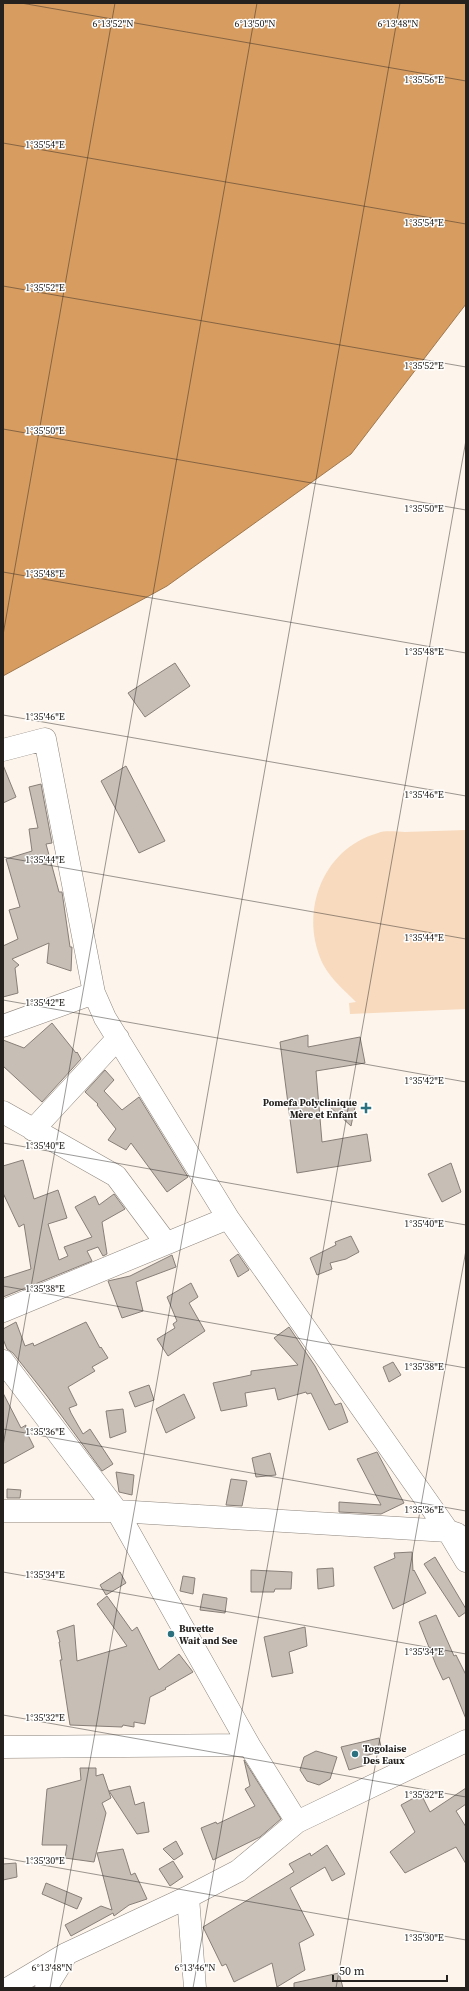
<svg xmlns="http://www.w3.org/2000/svg" width="469" height="1991" font-family="'Source Serif 4',serif">
<rect width="100%" height="100%" fill="#fdf4eb"/>
<path fill="#f8dabe" d="M466 830V1009L350 1014 349 1003 356 1002C345 991 331 979 324 966 298 915 321 849 378 833 386 830 397 832 405 832 425 831 446 831 466 830Z"/>
<path fill="#d79c60" stroke="#a1774c" d="M3 3H466V304L351 454 167 586 3 676Z"/>
<path fill="#c7beb6" stroke="#877f78" d="M175 663 190 686 145 717 128 693Z
M3 765 16 797 3 803Z
M126 766 165 841 139 853 101 781Z
M41 784 52 843 46 844 59 892H62L70 947H72L71 971 47 963 49 943 12 959 19 965 15 968 18 993 3 997V946L18 939 9 910 20 907 6 859 32 851 29 829 38 828 29 787Z
M52 1023 76 1053 77 1052 81 1059 42 1102 3 1066V1040L24 1048Z
M308 1035V1047L360 1037 365 1063 316 1071 322 1142 367 1134 371 1161 297 1173 280 1042Z
M105 1070 114 1080 104 1091 122 1110 139 1097 188 1177 167 1192 131 1143 126 1150 108 1140 116 1129 97 1105 98 1104 85 1092Z
M348 1100 355 1107 351 1126 329 1106Z
M23 1160 34 1199 58 1190 67 1218 48 1224 59 1260 68 1256 64 1247 92 1237 75 1207 95 1196 99 1205 114 1194 125 1209 102 1222 107 1254 103 1256 98 1247 87 1251 92 1261 3 1297V1278L31 1269 24 1224 19 1227 3 1193V1166Z
M451 1163 461 1192 442 1202 428 1174Z
M351 1236 359 1252 346 1259 330 1263 332 1269 317 1275 310 1258 336 1245 335 1242Z
M238 1254 249 1270 238 1277 230 1260Z
M172 1255 176 1267 136 1282 143 1311 122 1318 108 1281 130 1276Z
M191 1283 198 1297 189 1303 205 1331 168 1356 157 1339 175 1328 173 1324 177 1321 167 1297Z
M16 1322 25 1346 33 1343 34 1346 86 1322 100 1348 101 1347 108 1358 92 1367 95 1371 68 1387 77 1405 69 1408 71 1413 83 1434 90 1429 113 1464 102 1471 47 1396 13 1353 7 1349 3 1339V1329Z
M289 1327 315 1366 335 1405 341 1403 348 1422 329 1430 311 1393 307 1394 306 1392 278 1400 275 1388 245 1393 247 1406 221 1411 213 1383 251 1375V1371L298 1365 274 1338Z
M393 1362 401 1375 389 1382 383 1367Z
M149 1385 154 1400 135 1407 129 1392Z
M3 1393 21 1428 26 1425 25 1429 34 1447 3 1464Z
M184 1394 195 1418 166 1433 156 1409Z
M123 1409 126 1432 110 1438 106 1411Z
M377 1452 404 1503 381 1514 339 1512V1502L381 1505 357 1459Z
M270 1453 276 1475 256 1477 252 1458Z
M116 1472 134 1475 132 1495 119 1492Z
M231 1479 247 1481 242 1506 226 1505Z
M7 1489 21 1490 20 1498H7Z
M412 1552 413 1571 414 1570 426 1593 393 1609 374 1567 395 1558 394 1553Z
M435 1557 466 1609V1612L459 1617 424 1564Z
M333 1568 334 1586 318 1589 317 1569Z
M251 1570 292 1572 291 1589H275L274 1592H251Z
M120 1572 126 1583 106 1595 100 1585Z
M183 1576 195 1578 193 1594 180 1591Z
M203 1594 227 1598 225 1613 200 1610Z
M107 1596 132 1631 137 1627 159 1670 179 1654 193 1672 165 1688 166 1689 150 1697 145 1724 134 1722V1727L123 1725 122 1727 70 1725 60 1660H62L59 1642H60L57 1631 74 1625 77 1661 127 1646 97 1604Z
M436 1615 454 1656 456 1655 466 1675V1719L449 1677 443 1680 436 1665 419 1622Z
M305 1627 307 1646 289 1652 293 1673 272 1677 264 1637Z
M379 1738 382 1751 365 1756 366 1765 349 1770 341 1747Z
M316 1751 337 1757 330 1779 319 1785 307 1781 300 1770 304 1757Z
M244 1760 281 1819 260 1837 213 1860 201 1828 216 1822 217 1824 255 1806 245 1789 250 1786Z
M80 1768H96V1776L103 1774 111 1798 102 1803 106 1813 94 1862 65 1858 67 1845H42L47 1789 81 1780Z
M130 1786 135 1805 144 1802 149 1832 137 1834 109 1791Z
M466 1788V1804L456 1811 466 1827V1864L456 1847 405 1873 390 1852 415 1832 401 1805 421 1794 430 1812Z
M176 1841 183 1854 174 1860 163 1849Z
M327 1845 345 1874 332 1881 325 1867 290 1888 314 1935 299 1943 305 1970 277 1987 272 1963 234 1982 226 1964 222 1966 203 1927 294 1872 289 1864 310 1853 311 1856Z
M123 1849 131 1875 135 1873 147 1899 129 1905 114 1916 113 1913 71 1936 65 1925 101 1906 112 1910 97 1853Z
M173 1861 183 1877 170 1886 159 1869Z
M16 1863 17 1877 3 1880V1864Z
M46 1883 82 1898 77 1909 42 1894Z
M339 1973 343 1988H294V1983Z"/>
<g fill="none" stroke-linecap="round" stroke-linejoin="round">
<defs>
<path id="minor" d="M3 750 45 739 94 993 105 1018 228 1218 448 1531 466 1561
M3 1026 94 993
M3 1112 116 1176 166 1243
M33 1130 118 1038
M3 1311 228 1218
M3 1361 117 1511 249 1745
M3 1511H117L448 1531 457 1534
M3 1747 249 1745 297 1822
M188 1897 195 1988
M9 1988 66 1954 188 1897 238 1871 297 1822 466 1741
M46 1988 66 1955"/>
</defs>
<use href="#minor" stroke="#8d857e" stroke-width="23"/>
<use href="#minor" stroke="#fff" stroke-width="22"/>
</g>
<path fill="none" stroke="#24211e" stroke-width="1" stroke-opacity="0.45" d="M21 3 466 81M3 143 466 224M3 286 466 367M3 429 466 510M3 572 466 653M3 635 115 3M3 715 466 796M3 857 466 939M3 1000 466 1082M3 1143 466 1225M3 1286 466 1368M3 1429 466 1511M3 1446 257 3M3 1572 466 1654M3 1715 466 1797M3 1858 466 1940M50 1988 400 3M193 1988 466 440M336 1988 466 1250"/>
<g fill="#2b717f" stroke="#fff" stroke-width="1.5">
<path d="M364 1102h4v4h4v4h-4v4h-4v-4h-4v-4h4z"/>
<circle cx="171" cy="1634" r="4"/>
<circle cx="355" cy="1754" r="4"/>
</g>
<g text-anchor="middle" dominant-baseline="central" stroke-width="3" stroke-linejoin="round" paint-order="stroke">
<g font-size="10" font-weight="bold" fill="#24211e" stroke="#fff" text-anchor="start">
<text x="357" y="1102" text-anchor="end">Pomefa Polyclinique<tspan x="357" dy="12">Mère et Enfant</tspan></text>
<text x="179" y="1628">Buvette<tspan x="179" dy="12">Wait and See</tspan></text>
<text x="363" y="1748">Togolaise<tspan x="363" dy="12">Des Eaux</tspan></text>
</g>
</g>
<g font-size="10" text-anchor="middle" fill="#24211e" stroke="#fff" stroke-width="3" stroke-linejoin="round" paint-order="stroke">
<text x="113" y="27">6°13'52"N</text>
<text x="398" y="27">6°13'48"N</text>
<text x="255" y="27">6°13'50"N</text>
<text x="424" y="83">1°35'56"E</text>
<text x="45" y="148">1°35'54"E</text>
<text x="424" y="226">1°35'54"E</text>
<text x="45" y="291">1°35'52"E</text>
<text x="424" y="369">1°35'52"E</text>
<text x="45" y="434">1°35'50"E</text>
<text x="424" y="512">1°35'50"E</text>
<text x="45" y="577">1°35'48"E</text>
<text x="424" y="655">1°35'48"E</text>
<text x="45" y="720">1°35'46"E</text>
<text x="424" y="798">1°35'46"E</text>
<text x="45" y="863">1°35'44"E</text>
<text x="424" y="941">1°35'44"E</text>
<text x="45" y="1006">1°35'42"E</text>
<text x="424" y="1084">1°35'42"E</text>
<text x="45" y="1149">1°35'40"E</text>
<text x="424" y="1227">1°35'40"E</text>
<text x="45" y="1292">1°35'38"E</text>
<text x="424" y="1370">1°35'38"E</text>
<text x="45" y="1435">1°35'36"E</text>
<text x="424" y="1513">1°35'36"E</text>
<text x="45" y="1578">1°35'34"E</text>
<text x="424" y="1655">1°35'34"E</text>
<text x="45" y="1721">1°35'32"E</text>
<text x="424" y="1798">1°35'32"E</text>
<text x="45" y="1864">1°35'30"E</text>
<text x="424" y="1941">1°35'30"E</text>
<text x="52" y="1971">6°13'48"N</text>
<text x="195" y="1971">6°13'46"N</text>
</g>
<rect width="469" height="1991" fill="none" stroke="#24211e" stroke-width="8"/>
<path d="M333 1975v6h114v-6" fill="none" stroke="#24211e" stroke-width="2"/>
<text x="339" y="1975" font-size="12" fill="#24211e" stroke="#ffffff" stroke-width="3" paint-order="stroke">50 m</text>
</svg>
